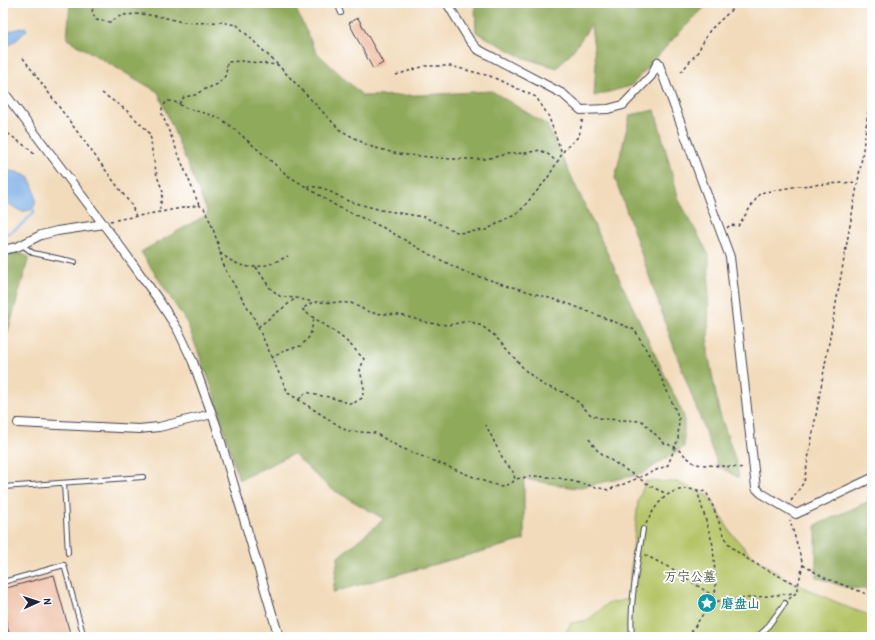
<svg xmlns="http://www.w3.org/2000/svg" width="875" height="640" font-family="'Patrick Hand','LXGW WenKai TC',sans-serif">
<rect width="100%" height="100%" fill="#fff"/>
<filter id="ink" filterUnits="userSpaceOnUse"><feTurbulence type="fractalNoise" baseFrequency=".025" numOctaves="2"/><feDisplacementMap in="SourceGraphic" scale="8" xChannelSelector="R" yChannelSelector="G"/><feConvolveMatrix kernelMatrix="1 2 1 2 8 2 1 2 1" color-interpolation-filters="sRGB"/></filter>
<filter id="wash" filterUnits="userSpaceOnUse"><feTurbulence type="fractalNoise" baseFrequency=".012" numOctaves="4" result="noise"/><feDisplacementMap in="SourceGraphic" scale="16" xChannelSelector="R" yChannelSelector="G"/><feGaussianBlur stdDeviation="0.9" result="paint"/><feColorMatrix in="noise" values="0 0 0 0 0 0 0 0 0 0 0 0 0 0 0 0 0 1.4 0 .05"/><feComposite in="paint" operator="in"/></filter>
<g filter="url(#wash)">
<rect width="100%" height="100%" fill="#f2dbbb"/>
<path fill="#b5c568" stroke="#6c7452" d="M646 481 677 482 709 496 731 533 749 553 786 579 849 608 872 616V637H563L571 623 588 620 607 604 628 599 638 501Z"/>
<path fill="#90aa5c" stroke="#59664c" d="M70 3H293L316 52 363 96 421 95 492 91 547 125 684 416V447L642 474 576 488 524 479V540L333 592 338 557 384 519 330 488 293 454 239 480 212 388 187 323 141 252 208 214 158 92 67 39Z
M473 3H709L674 38 631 86 594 96 596 64 591 25 575 48 557 68 524 58 476 32 475 5Z
M655 110 679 200 709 255 708 353 719 411 737 465 739 478 718 466 677 356 615 178 630 115Z
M14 251 29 257 3 349V254Z
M872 500V590L845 587 816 577V525Z"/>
<path fill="#79ade6" stroke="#4e6890" d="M25 27 27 30 20 37 3 50V33Z
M10 171 17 172 29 177C34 189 39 197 33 209L22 212 9 204 3 194V173Z"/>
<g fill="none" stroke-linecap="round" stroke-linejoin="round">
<path stroke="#79ade6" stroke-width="2.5" d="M3 235C16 231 25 222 34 212L33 209"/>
</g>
<g id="blocks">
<path fill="#ecb598" d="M358 18 383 63 373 69 349 23Z
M54 575 71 637H10L3 610V589Z"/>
</g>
</g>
<g filter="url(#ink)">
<use href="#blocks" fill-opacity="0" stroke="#413e4e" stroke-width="1"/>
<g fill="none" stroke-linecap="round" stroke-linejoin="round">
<defs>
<path id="lane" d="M337 3 341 13
M22 245 33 253 75 262
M64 483 68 553
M3 487 143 477
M3 582 64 565 84 637
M632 637C629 604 638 562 643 529
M757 637 766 629 785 603"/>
<path id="street" d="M447 3 470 41 477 49 563 94 581 110 608 109 623 105 651 76 658 62 730 257 756 488 761 493 796 514 872 478
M3 91 122 249 158 299 178 330 193 362 216 425 279 637
M3 250 17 247 41 235 57 231 104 224
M18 423 139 429 159 427 212 414"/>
</defs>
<use href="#lane" stroke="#413e4e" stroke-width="6"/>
<use href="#street" stroke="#413e4e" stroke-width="10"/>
<path stroke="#413e4e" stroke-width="1.5" stroke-dasharray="3 3" stroke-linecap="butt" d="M94 3 92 12 96 20 110 22 122 15 142 14 163 17 182 22 198 23 220 22 237 25 278 65
M23 58 132 206 136 217
M681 72 697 53 710 30 739 3
M396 75 425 66H450L490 76 536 97 548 115 562 153
M102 93 126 110 148 131 151 139 152 151 157 176 163 192 159 213
M179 104 184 97 195 95 203 90 218 84 226 75 227 62 241 61 278 65 340 130 369 146 398 154 451 159H486L507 154 526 153 540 150 549 155 557 162
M3 130 28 148 35 155
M307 186 323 188 348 201 381 210 424 217 459 233 486 230 520 211 547 179 565 149 579 136 583 117
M199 205 162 114V108L167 101H173L186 108 218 117 232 127 287 175 338 207 384 228 429 254 467 273 569 304 635 330 658 371 679 418 678 439 668 465 624 484 608 490 559 478 534 476 515 479
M110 221 199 205 204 208 212 226 218 244 222 261 227 273 253 316 288 393 347 431 375 433 399 447 486 482C499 486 505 489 515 479L513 472 505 464 486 425
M727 228 730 225 738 226 760 193 798 186 857 182
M220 253C225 256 230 261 236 263 253 272 272 264 288 256
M256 267 270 288 281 297 296 298 313 302
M258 327 296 298
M271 358 288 349 301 346 310 336 314 318
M299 399 307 392 316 395 329 397 352 404 362 398 364 388 360 370 364 359C355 350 347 340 336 333 325 324 312 318 302 309L313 302 351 303 371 313 401 315 429 323 448 325 469 321 482 326 495 336 526 371 543 385 563 392 578 402 591 415 603 419 642 421 664 443 675 447 695 464 745 468
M589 439 597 450 612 461 654 488 667 494
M697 490 713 545 716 589 711 602
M791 501 804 482 861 164 872 83
M646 524C660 496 673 483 706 492 715 508 719 525 727 541 736 557 780 576 797 585
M645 555 674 570 713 596
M803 565 825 578 872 596
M789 599 796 593 803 565 790 520
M688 637 711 602 795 593"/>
<use href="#lane" stroke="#fff" stroke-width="4"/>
<use href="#street" stroke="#fff" stroke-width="8"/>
</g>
</g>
<defs>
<symbol id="sight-disc" viewBox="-11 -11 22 22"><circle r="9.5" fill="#0f9aa8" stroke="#fff"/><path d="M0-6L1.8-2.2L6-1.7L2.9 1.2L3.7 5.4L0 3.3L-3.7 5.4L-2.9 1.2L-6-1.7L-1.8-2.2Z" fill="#fff"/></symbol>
</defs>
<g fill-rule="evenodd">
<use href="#sight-disc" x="696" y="592" width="22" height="22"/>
</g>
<g text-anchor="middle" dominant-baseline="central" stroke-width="3.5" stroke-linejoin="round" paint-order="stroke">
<g font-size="13" fill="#555b4b" stroke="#fff">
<text x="690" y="576">万宁公墓</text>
</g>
<g font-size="13" font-weight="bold" fill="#0d838f" stroke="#fff" text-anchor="start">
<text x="721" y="603">磨盘山</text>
</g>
</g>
<rect width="875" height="640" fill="none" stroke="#fff" stroke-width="16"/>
<g transform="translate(38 602) rotate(87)" stroke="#ffffff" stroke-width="3" paint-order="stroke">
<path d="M0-3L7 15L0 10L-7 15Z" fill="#22223b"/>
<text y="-6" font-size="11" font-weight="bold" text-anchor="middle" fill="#22223b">N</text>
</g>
</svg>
